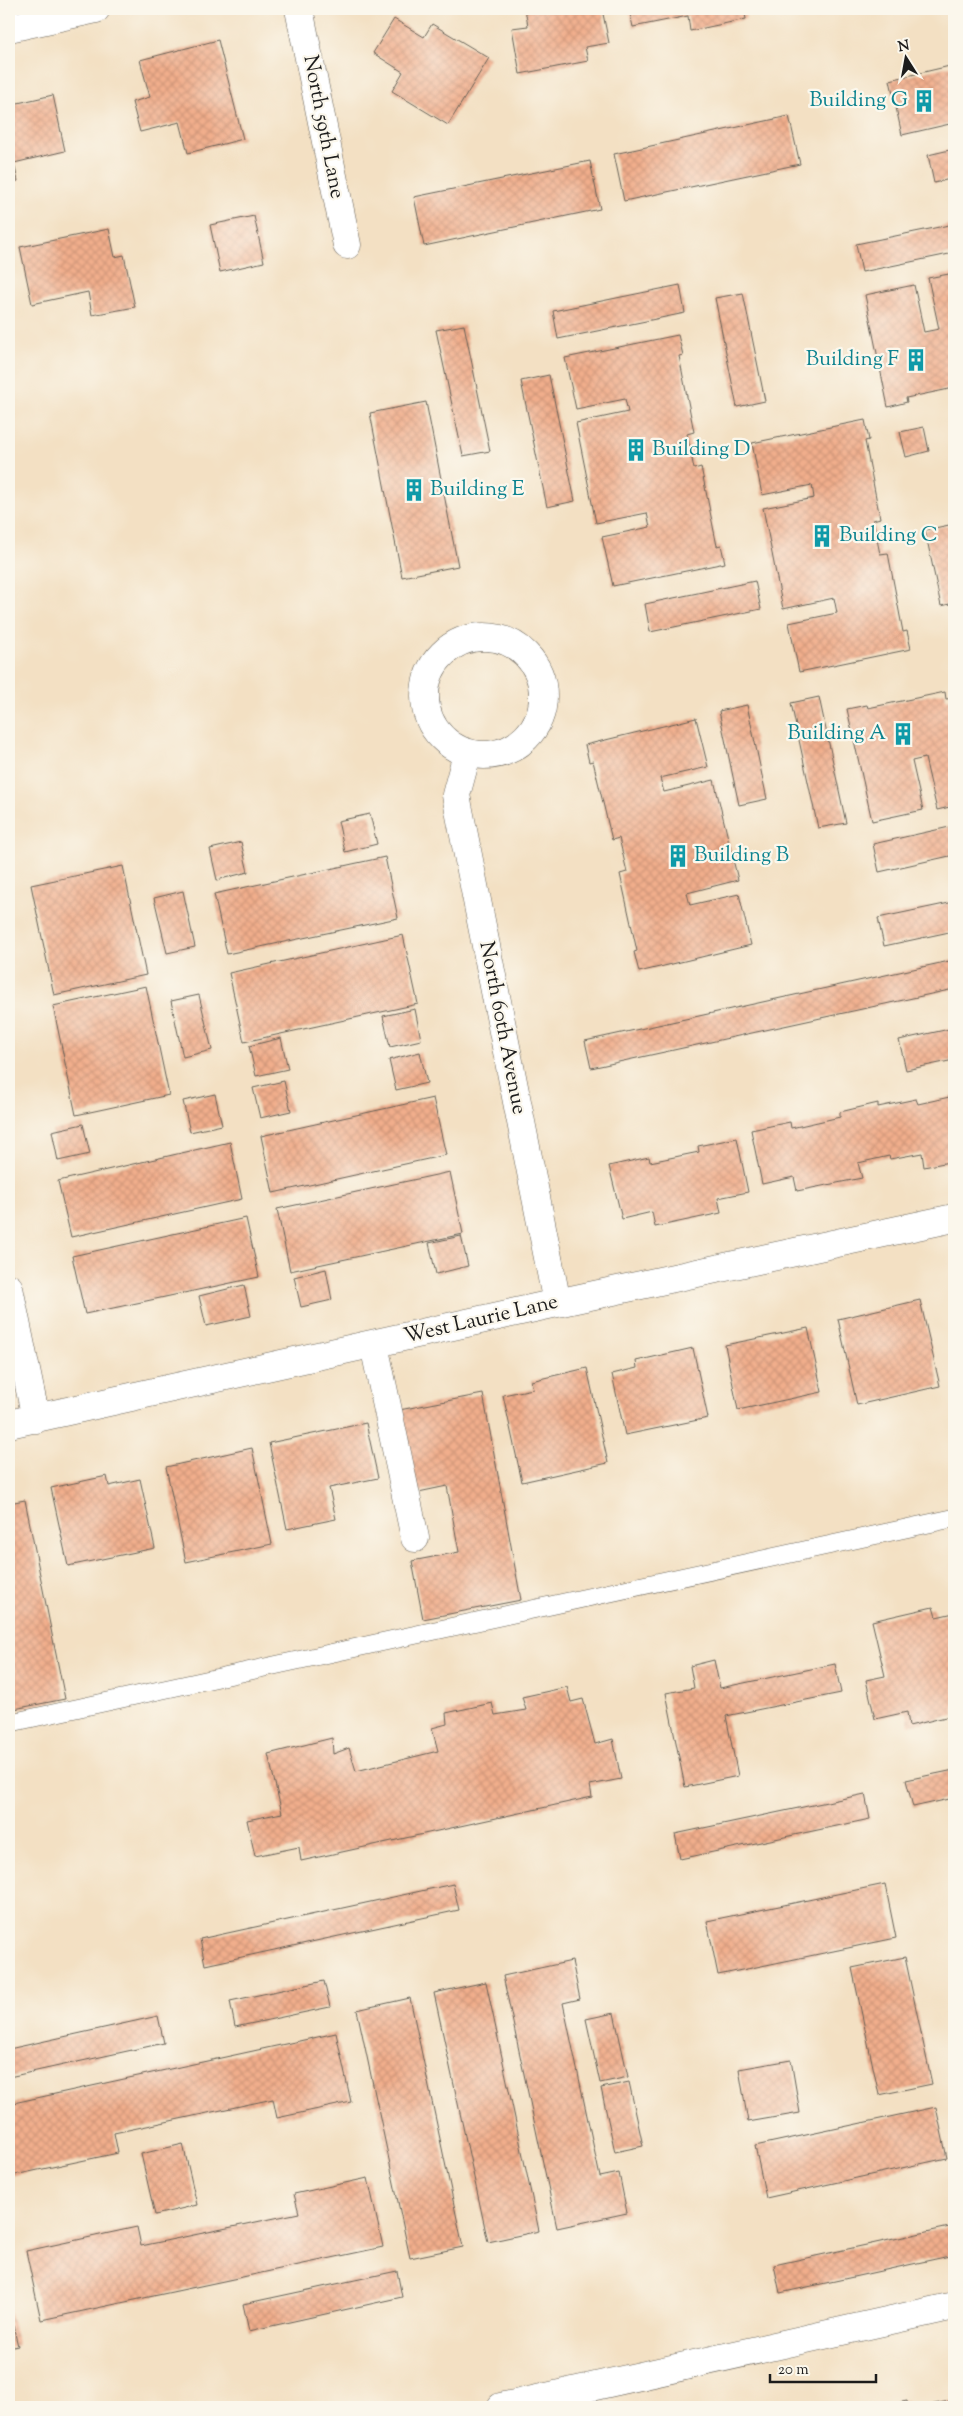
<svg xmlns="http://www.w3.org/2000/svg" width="963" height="2416" font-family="'Sorts Mill Goudy',serif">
<defs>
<pattern id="building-cross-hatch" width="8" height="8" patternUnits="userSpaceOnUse" patternTransform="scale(1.25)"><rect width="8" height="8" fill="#f1ae8c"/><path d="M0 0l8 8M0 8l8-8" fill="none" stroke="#ce9578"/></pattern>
</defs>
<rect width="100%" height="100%" fill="#fbf7ec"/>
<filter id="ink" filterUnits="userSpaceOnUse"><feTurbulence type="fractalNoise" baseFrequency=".02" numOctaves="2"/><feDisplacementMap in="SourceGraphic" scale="10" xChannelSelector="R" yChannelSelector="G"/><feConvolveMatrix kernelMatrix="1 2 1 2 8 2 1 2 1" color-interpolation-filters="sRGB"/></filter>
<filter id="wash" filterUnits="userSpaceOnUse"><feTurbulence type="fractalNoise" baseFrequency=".0096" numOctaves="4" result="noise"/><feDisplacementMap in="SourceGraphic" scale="20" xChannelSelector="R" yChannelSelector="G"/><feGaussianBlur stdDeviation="1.12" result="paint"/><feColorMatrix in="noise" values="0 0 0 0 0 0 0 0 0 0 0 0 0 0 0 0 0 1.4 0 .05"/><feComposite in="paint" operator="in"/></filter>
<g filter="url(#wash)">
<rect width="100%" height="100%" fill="#f3e0c3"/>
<g id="blocks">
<path fill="url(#building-cross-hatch)" d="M525 9H602L609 43 585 47 588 61 520 74 512 28 528 26Z
M629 9H744L746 19 690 31 688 16 633 27Z
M765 9H788V10L766 14Z
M394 19 424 37 432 24 489 58 448 125 392 91 403 72 373 53Z
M218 40 243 139 188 153 180 122 140 132 132 102 150 97 140 60Z
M954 65V123L902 135 890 80Z
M53 95 65 151 14 163 18 181 9 183V105Z
M789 116 800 164 624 201 614 154Z
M954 149V178L934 183 928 155Z
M590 161 600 209 424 246 414 197Z
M254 216 264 262 220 272 210 225Z
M954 224V253L862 272 856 244Z
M109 229 115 257 124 255 135 307 92 315 88 292 32 304 20 247Z
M954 273V388L906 398 907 402 888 407 865 295 914 285 924 332 939 329 928 278Z
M680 285 685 313 558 339 553 311Z
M743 293 765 401 737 407 715 298Z
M464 325 490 451 463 456 436 330Z
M678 335 683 355 679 356 694 432 687 434 694 469 701 467 717 546 721 545 725 563 613 586 602 537 650 527 647 513 596 523 576 423 628 412 625 399 576 409 565 358Z
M549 375 575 501 547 507 521 381Z
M426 402 458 566 402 577 370 413Z
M865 420 869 440 865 441 880 518 873 520 880 554 888 553 903 632 907 631 911 649 799 672 789 623 837 613 834 598 783 609 763 508 814 498 812 485 762 495 752 443Z
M924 427 929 451 906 457 900 432Z
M954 524V603L941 606 925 530Z
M755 581 761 609 650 632 645 604Z
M945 692 946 699 954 698V806L937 810 925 758 912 761 923 810 872 821 847 709 867 705 868 708Z
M819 697 846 823 818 828 791 703Z
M747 705 767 799 739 805 719 711Z
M696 718 708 767 660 778 664 792 714 780 738 880 687 893 690 905 739 894 751 945 639 972 634 952 637 951 620 874 627 872 619 838 612 840 593 761 589 762 585 745Z
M370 814 377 844 345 852 338 821Z
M954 826V855L879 872 873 844Z
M241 842 248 872 217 880 210 849Z
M385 857 398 918 227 954 214 894Z
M123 866 146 975 54 995 31 885Z
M183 891 195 947 167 953 154 898Z
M954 902V931L884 946 878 918Z
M403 935 418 1004 244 1042 229 973Z
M954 960V989L591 1068 585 1041Z
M146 986 169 1095 76 1115 53 1006Z
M199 995 212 1050 183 1057 171 1001Z
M415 1009 421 1040 390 1047 383 1016Z
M954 1028V1060L906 1070 899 1040Z
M281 1038 288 1069 256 1076 249 1046Z
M420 1052 427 1083 396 1090 389 1060Z
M284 1081 291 1111 260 1118 253 1088Z
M215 1094 222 1125 190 1132 183 1101Z
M954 1096V1161L924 1167 922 1153 890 1159 889 1156 858 1163 862 1178 797 1191 794 1177 762 1184 751 1130 790 1122 791 1128 840 1117V1112L878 1103V1107L916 1099 918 1104Z
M433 1098 446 1155 273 1193 261 1136Z
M83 1124 90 1154 58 1161 52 1131Z
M737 1138 748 1192 718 1198 721 1213 655 1227 652 1212 622 1219 609 1166 649 1157 650 1162 699 1152 698 1146Z
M230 1142 242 1199 71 1237 58 1181Z
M450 1172 463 1234 290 1271 277 1209Z
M246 1218 259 1277 85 1314 72 1256Z
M461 1236 468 1266 436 1274 429 1243Z
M326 1269 332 1300 301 1307 294 1277Z
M244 1285 251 1316 206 1326 199 1296Z
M920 1300 940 1386 857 1405 838 1319Z
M808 1328 822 1392 738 1410 725 1345Z
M693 1348 708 1418 625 1435 612 1374 637 1368 636 1361Z
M587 1368 608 1463 522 1482 503 1395 533 1389 531 1381Z
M483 1394 521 1600 423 1619 412 1561 459 1552 447 1486 409 1494 394 1411Z
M366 1423 378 1478 329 1488 336 1519 287 1529 269 1443Z
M252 1448 272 1544 186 1562 166 1467Z
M107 1476 109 1486 140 1479 155 1548 68 1566 51 1488Z
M25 1500 65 1699 9 1710V1503Z
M933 1607 936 1617 954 1613V1715L909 1726 907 1712 875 1719 866 1680 885 1676 872 1621Z
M714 1660 720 1688 835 1664 841 1693 726 1716 738 1776 685 1787 666 1693 694 1688 690 1666Z
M567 1687 571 1702 583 1699 595 1744 613 1739 621 1779 590 1785 592 1797 301 1861 299 1847 255 1856 247 1820 282 1813 268 1754 332 1738 333 1754 349 1748 356 1771 438 1751 432 1728 447 1724 446 1713 492 1703 495 1715 526 1710 522 1697Z
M954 1770V1798L913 1807 906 1780Z
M865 1794 870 1819 680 1859 675 1834Z
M453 1884 459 1910 205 1965 200 1939Z
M885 1884 896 1938 718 1975 707 1921Z
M905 1957 932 2084 879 2095 852 1968Z
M572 1961 580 1999 563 2003 600 2177 619 2173 627 2213 557 2228 503 1976Z
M324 1981 330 2007 235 2027 230 2001Z
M486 1982 539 2231 488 2242 434 1993Z
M410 1998 463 2247 410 2258 357 2010Z
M614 2013 628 2077 600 2083 586 2019Z
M158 2016 164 2043 9 2077V2049Z
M336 2033 351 2102 277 2118 273 2099 114 2133 118 2153 10 2176 9 2104Z
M791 2060 800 2113 748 2122 739 2069Z
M629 2082 643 2146 615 2152 601 2088Z
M936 2107 947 2158 766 2198 755 2146Z
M183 2144 197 2205 155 2215 141 2154Z
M368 2178 383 2247 41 2320 26 2251 137 2227 141 2246 299 2213 294 2194Z
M954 2226V2255L780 2293 774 2265Z
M397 2271 402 2297 249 2331 243 2304Z
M9 2309 18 2346 9 2348Z
M954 2400V2407H925V2406Z
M907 2401 908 2407H882V2406Z"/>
</g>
</g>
<g filter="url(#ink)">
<use href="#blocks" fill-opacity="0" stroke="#676156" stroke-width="1"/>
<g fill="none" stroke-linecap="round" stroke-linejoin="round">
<defs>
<path id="service" d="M9 1723 954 1518"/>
<path id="minor" d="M299 9 347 245
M9 28 96 9
M425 696a59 59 0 1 1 118 0a59 59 0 1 1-118 0Z
M467 754 456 795 557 1303
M9 1288 36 1419
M374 1345 415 1538
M9 1424 557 1303 954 1218
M501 2407 954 2306"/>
</defs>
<use href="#service" stroke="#676156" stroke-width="19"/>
<use href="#minor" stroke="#676156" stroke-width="29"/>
<use href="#service" stroke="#fff" stroke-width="18"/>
<use href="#minor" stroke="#fff" stroke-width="28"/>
</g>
</g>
<defs>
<symbol id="building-bare" viewBox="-9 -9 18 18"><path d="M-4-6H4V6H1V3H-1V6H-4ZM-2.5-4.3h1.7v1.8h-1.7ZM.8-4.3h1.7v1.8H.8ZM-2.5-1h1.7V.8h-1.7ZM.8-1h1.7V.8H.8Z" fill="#0f9aa8" stroke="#fbf7ec" stroke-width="2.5" paint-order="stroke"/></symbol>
</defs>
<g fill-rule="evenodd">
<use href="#building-bare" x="908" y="85" width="32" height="32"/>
<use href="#building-bare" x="900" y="344" width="32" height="32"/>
<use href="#building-bare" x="620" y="434" width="32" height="32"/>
<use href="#building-bare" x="398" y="474" width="32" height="32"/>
<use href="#building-bare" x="806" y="520" width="32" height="32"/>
<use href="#building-bare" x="887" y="718" width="32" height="32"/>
<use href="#building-bare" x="662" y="840" width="32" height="32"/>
</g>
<g text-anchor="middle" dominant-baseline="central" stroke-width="4.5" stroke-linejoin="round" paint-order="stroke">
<g font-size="21" fill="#0d838f" stroke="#fbf7ec" text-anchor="start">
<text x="908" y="101" text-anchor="end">Building G</text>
<text x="899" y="360" text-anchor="end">Building F</text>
<text x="652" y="450">Building D</text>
<text x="430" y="490">Building E</text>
<text x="839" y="536">Building C</text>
<text x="886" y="734" text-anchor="end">Building A</text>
<text x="694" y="856">Building B</text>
</g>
<g font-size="21" fill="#1c1c1c" stroke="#fbf7ec">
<text transform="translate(323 127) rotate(79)">North 59th Lane</text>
<text transform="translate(502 1028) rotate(79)">North 60th Avenue</text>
<text transform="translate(481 1320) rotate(-13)">West Laurie Lane</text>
</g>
</g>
<rect width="963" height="2416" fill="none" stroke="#fbf7ec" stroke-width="30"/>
<g transform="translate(906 58) rotate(349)" stroke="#fbf7ec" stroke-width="4" paint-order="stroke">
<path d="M0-4L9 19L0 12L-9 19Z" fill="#1c1c1c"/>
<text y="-8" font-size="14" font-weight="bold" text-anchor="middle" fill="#1c1c1c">N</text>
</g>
<path d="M770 2374v8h106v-8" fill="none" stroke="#1c1c1c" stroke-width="2.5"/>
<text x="778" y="2374" font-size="15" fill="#1c1c1c" stroke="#fbf7ec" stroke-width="4" paint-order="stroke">20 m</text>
</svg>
